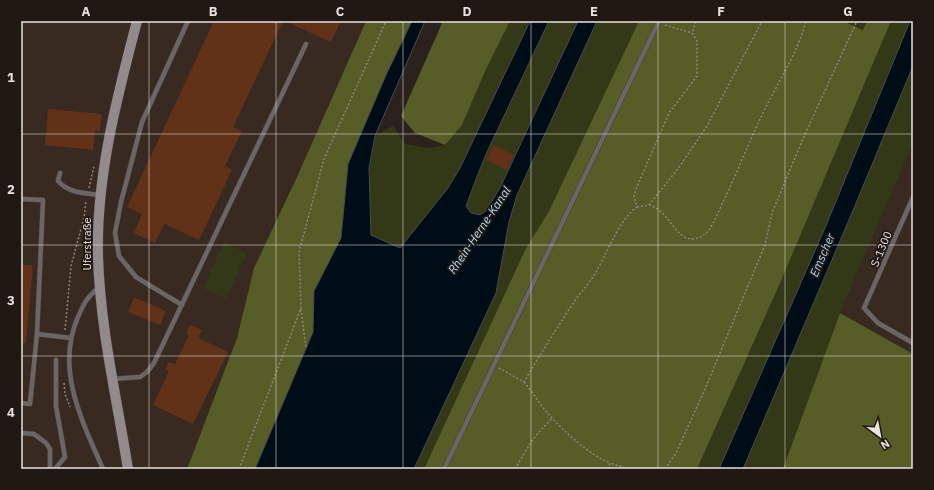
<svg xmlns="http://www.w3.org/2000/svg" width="934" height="490" font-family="'IBM Plex Sans',sans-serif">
<rect width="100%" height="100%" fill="#2b221d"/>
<path fill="#382921" d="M21 21H366L297 177 254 268 237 338 187 469H21Z
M913 144V354L840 313Z"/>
<path fill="#333816" d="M510 21H639L549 211 525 250 424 469H414L496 293 509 221 517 196 527 170 512 163C504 179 494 205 480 215L471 213 466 206 476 179 487 152 460 168 448 188 400 248 371 235 369 168 375 136 393 126 405 144 429 148 445 145Z
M843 21H867L864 30Z
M891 21H913V144L840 313 815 381 913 469H697L781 281Z
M224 242 247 253 226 299 203 288Z"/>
<path fill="#565d26" d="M366 21H412L386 75 348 164 341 238 314 291 313 332 255 469H187L237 338 254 268 297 177Z
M443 21H510L486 69 462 125 445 145 415 133 401 116Z
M639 21H843L863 30 867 21H891L781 281 697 469H424L525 250 549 211Z
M840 313 913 354V469H783Z"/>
<path fill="#000d16" stroke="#464d52" d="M412 21H425L375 136 369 168 371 235 400 248 448 188 460 168 530 21H549L487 152 476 179 466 206 471 213 480 215 486 211 500 188 578 21H597L517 195 509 222 496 293 414 469H255L313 332 314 291 341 238 348 164 386 75Z
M910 21H913V66L854 208 743 469H719L825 228Z"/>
<path fill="#613217" d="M214 21H283L233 127 242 131 225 166 232 170 199 240 164 224 155 243 134 233 142 214 127 207Z
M285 21H341L331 42Z
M48 109 102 114 100 131 95 130 93 150 45 145Z
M493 145 514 155 507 170 486 160Z
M21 265H33L26 343H21Z
M134 297 166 311 160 325 128 312Z
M190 325 202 330 198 338 228 352 193 424 153 405 169 371 165 370 169 362 175 364 189 335 186 334Z"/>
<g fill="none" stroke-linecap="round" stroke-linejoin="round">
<defs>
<path id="service" d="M60 173 58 181C70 194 85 193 101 195
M913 197 864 308 878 323 913 343
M21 199 43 200 37 334
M99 287C86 299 85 301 78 317 55 369 82 421 103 469
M182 305 136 277 119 256 115 233 121 202 142 122 188 21
M113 379 140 377 147 372 154 363 306 44
M21 403 30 404 37 334 71 338
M21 433 34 434 46 443 50 449V469
M55 469 65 457 56 406V360
M444 469 659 21"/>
<path id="secondary" d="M128 469C117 399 100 328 98 256 96 177 117 97 137 21"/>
</defs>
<use href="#service" stroke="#453d38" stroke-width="5.5"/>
<use href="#secondary" stroke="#453d38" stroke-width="11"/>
<path stroke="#8d8581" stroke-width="1.5" stroke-dasharray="2 2" stroke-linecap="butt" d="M665 25 692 33
M89 188 94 166
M649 205C669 210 675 240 693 239 700 238 705 235 709 230 715 221 719 210 724 200 737 173 748 144 761 117 776 85 797 55 806 21
M637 207 649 205 680 166 707 126 762 21
M301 309 306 348
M65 330 71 266 84 218 86 200
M499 368 524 382C541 353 558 326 576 299 582 291 588 284 593 277 606 257 618 220 637 207L634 197 636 189 669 113 697 76V41L692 33 696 21
M524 382C534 394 542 408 553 419 569 436 589 454 610 463
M64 383 65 394 70 407
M239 469 301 308 299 252 324 159 386 21
M515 469 533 439 552 418
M608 469 610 463 628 469
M637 469H648
M665 469 676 453 705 389 765 245 772 213 805 134 857 21"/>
<use href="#service" stroke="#6b6566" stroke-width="4.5"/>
<use href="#secondary" stroke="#938a8c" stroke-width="10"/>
</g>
<path fill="none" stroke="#e8e2df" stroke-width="1" stroke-opacity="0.55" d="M149 21V469M276 21V469M403 21V469M531 21V469M658 21V469M785 21V469M21 134H913M21 245H913M21 356H913"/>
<g text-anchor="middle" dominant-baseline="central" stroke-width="3.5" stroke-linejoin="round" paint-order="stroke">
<g font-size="11" fill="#e8e2df" stroke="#211814">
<text transform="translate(87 244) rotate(-90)">Uferstraße</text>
<text transform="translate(881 249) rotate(-67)">S-1300</text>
</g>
<g font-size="12" font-style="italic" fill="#a9dbf8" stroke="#211814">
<text transform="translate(479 230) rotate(-56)">Rhein-Herne-Kanal</text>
<text transform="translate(822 255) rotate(-67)">Emscher</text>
</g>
</g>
<rect width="934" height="490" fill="none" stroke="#211814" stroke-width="44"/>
<g transform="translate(880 436) rotate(148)" stroke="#211814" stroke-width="3" paint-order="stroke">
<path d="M0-3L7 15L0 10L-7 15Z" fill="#e8e2df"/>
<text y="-6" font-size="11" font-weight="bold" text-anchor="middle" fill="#e8e2df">N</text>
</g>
<rect x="22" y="22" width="890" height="446" fill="none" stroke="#e8e2df" stroke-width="1.5"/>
<g font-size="13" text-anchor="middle" font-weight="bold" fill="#e8e2df">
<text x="86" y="16">A</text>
<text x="213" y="16">B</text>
<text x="340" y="16">C</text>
<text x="467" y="16">D</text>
<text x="594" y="16">E</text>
<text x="721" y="16">F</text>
<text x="848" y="16">G</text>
<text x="11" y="82">1</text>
<text x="11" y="194">2</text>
<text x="11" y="305">3</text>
<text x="11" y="417">4</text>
</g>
</svg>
